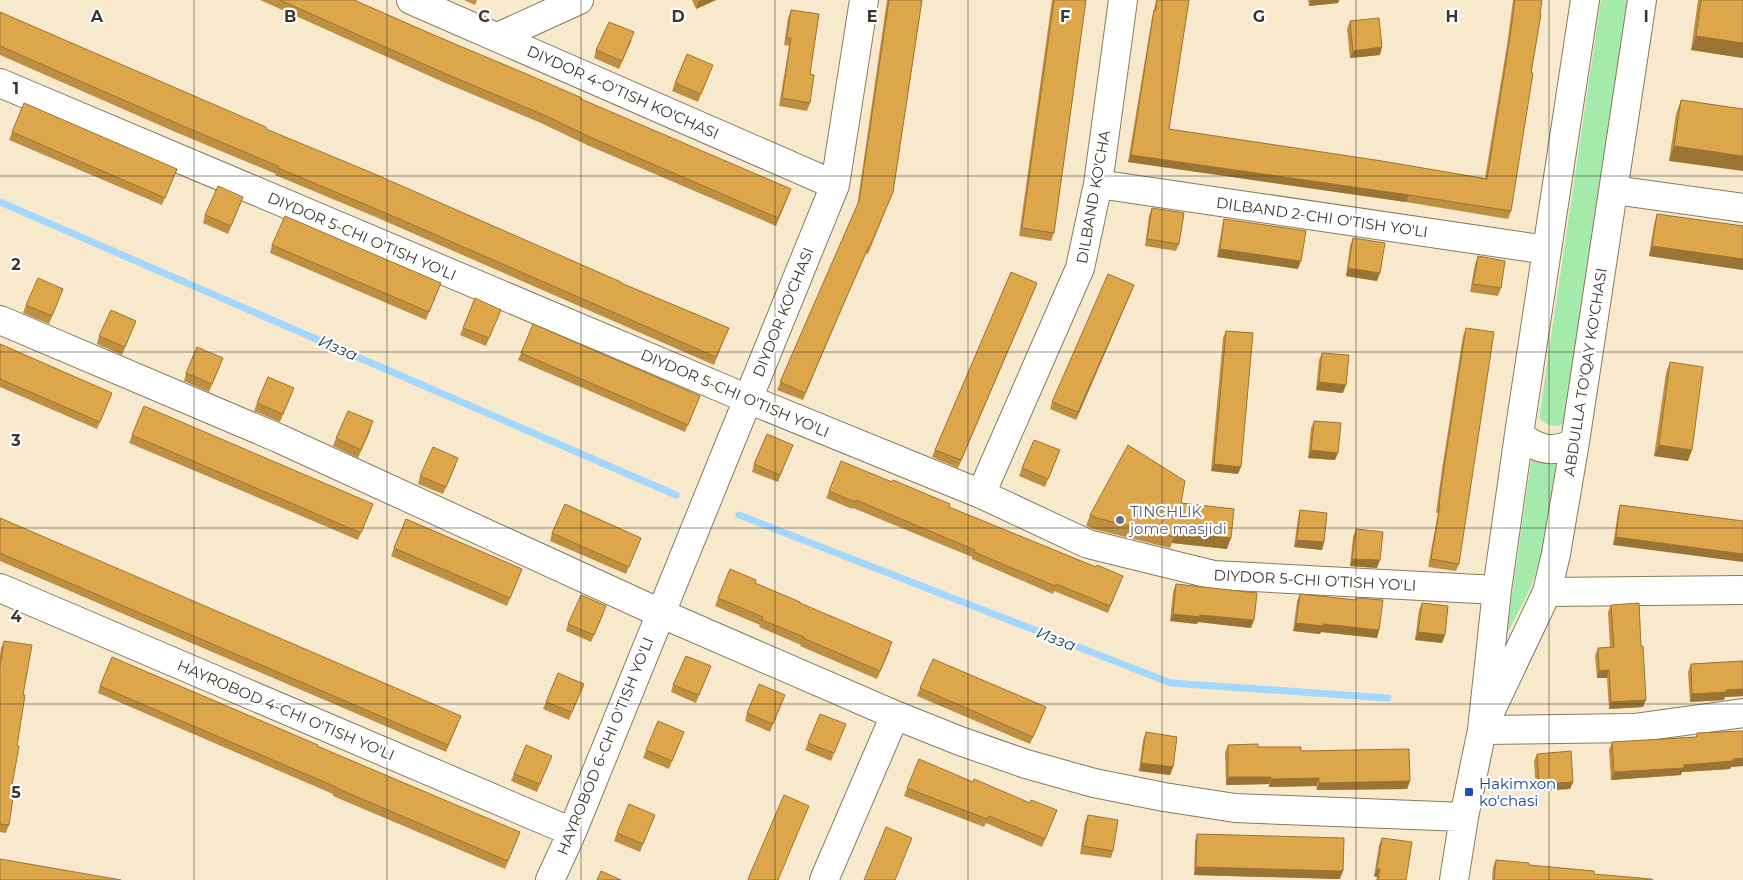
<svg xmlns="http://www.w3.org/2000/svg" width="1743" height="880" font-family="Montserrat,sans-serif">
<rect width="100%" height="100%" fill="#f8e9cd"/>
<path fill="#a4eaaa" d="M1601 0H1628L1566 422C1556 429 1547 426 1539 418Z
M1532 456 1560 459 1545 548 1530 589 1506 636Z"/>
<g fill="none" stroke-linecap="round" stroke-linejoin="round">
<path stroke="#a2d8fd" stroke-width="7" d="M0 202 676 495
M739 515 1171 683 1388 698"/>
<defs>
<path id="minor" d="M411 0 835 185
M498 37 579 0
M0 83 748 399 981 494 1088 544 1214 575 1497 590
M1098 184 1547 250
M1614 190 1743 208
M0 320 278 438 660 613 895 715 960 741 1026 764 1094 783 1164 797 1235 808 1464 817
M1519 434C1536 450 1554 454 1575 442
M981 494 1080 268 1098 184 1123 0
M0 588 572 832
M1547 592 1743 590
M1491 710 1547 592 1556 554 1575 442 1642 0
M1482 730 1634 728 1743 713
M550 880 572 832 835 185 864 0
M824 880 895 715
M1454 880 1464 817 1482 730 1497 590 1519 434 1585 0"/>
</defs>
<use href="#minor" stroke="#877a61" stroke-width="30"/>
<use href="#minor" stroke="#fff" stroke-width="28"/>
</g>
<path fill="#be8f40" d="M260 0H354L581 99 788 197 776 226 587 145 541 123 443 82Z
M464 0H477L475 5Z
M692 0H716L696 9Z
M887 0H922L893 192 868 254 866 253 844 303 803 400 777 390 857 207Z
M1052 0H1086L1054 233 1051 241 1019 236Z
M1156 0H1189L1169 129 1485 178 1507 45 1513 0H1542L1511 211 1508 219 1406 202 1128 162 1152 18 1154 10Z
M1308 0H1339L1338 3 1309 6Z
M1698 0H1743V58L1691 50Z
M791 10 810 103 807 111 779 106 789 46 784 45 788 18Z
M0 12 266 129 621 283 729 328 714 365 378 218 275 175 276 174 173 131 0 55Z
M1350 21 1380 55 1350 58 1347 29Z
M632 40 619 69 594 58 596 50Z
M713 65 698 102 672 91 675 83Z
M1681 100 1743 109 1669 161 1676 114Z
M12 132 177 169 162 205 9 140Z
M243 197 228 234 203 223 205 215Z
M1152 208 1179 244 1176 251 1145 246 1149 216Z
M1657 214 1743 226V270L1649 256 1654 224Z
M1224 219 1298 269 1217 257 1222 227Z
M1353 238 1377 281 1346 276 1350 246Z
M272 245 438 291 426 320 270 253Z
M1478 256 1501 288 1498 296 1470 292 1475 264Z
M1037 283 958 468 932 457 935 450Z
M1134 285 1076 420 1050 409 1052 402Z
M63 289 49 324 23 313 26 305Z
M501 310 486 346 460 335 463 328Z
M136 321 122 355 97 344 99 336Z
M1466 328 1459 564 1456 571 1428 567 1438 513H1436L1442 469 1463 336Z
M1226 331 1238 474 1211 471 1223 338Z
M0 344 112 393 97 429 0 387Z
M521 353 700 396 685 432 518 360Z
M1322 353 1343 393 1316 390 1319 360Z
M1670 362 1688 461 1654 456 1666 373Z
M220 366 209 392 184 381 186 373Z
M291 395 280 422 254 411 257 403Z
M1314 421 1335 460 1308 458 1311 428Z
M371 429 358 458 333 446 336 438Z
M132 435 373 504 358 540 129 443Z
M790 452 778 482 752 472 754 464Z
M1057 458 1045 487 1019 476 1022 468Z
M456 465 443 494 418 484 420 476Z
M829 491 949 507 1096 567 1123 576 1108 613 1054 591 1053 594 972 559V557L853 508 852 509 826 498Z
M1181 503 1227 549 1172 543 1170 548 1093 529 1086 526 1090 515Z
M1620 505 1743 521 1613 545 1618 512Z
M1300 510 1324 542 1322 550 1294 547 1298 518Z
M0 518 458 724 446 752 0 561Z
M1356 529 1377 568 1350 566 1353 537Z
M552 533 638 545 626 574 550 541Z
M394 548 522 569 507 606 391 556Z
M755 583 800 603 890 650 877 679 800 646 801 645 759 627 760 625 715 606 718 598Z
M1176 584 1251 628 1198 622 1197 624 1170 621 1173 592Z
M1300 594 1355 600 1356 598 1379 630 1377 638 1321 632 1320 634 1293 631 1297 601Z
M1422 603 1445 635 1442 643 1415 640 1419 610Z
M1611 605 1643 707 1609 709 1607 678H1597L1595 656 1598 648H1610L1608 612Z
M604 613 591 642 566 631 568 624Z
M4 641 23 695 10 797 9 825 6 833 0 832V655L1 648Z
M1743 661V696L1725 697 1724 700 1690 702 1688 672 1691 664Z
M711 666 696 703 671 692 673 685Z
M100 686 317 746 517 840 505 869 333 796V794L98 693Z
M920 688 1043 715 1030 744 917 696Z
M581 691 569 720 543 709 546 702Z
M785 695 770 732 745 721 747 713Z
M1743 731V766L1731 767 1730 769 1682 772 1681 775 1611 780 1609 750 1612 742 1696 737 1697 733Z
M684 732 669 769 643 758 646 750Z
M843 732 831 761 805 750 808 743Z
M1146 732 1173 767 1170 775 1139 771 1143 740Z
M1228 745 1301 751 1410 781 1407 789 1317 790 1316 786 1269 787V784L1226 785 1225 752Z
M1537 754 1573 782 1570 789 1536 791 1534 761Z
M552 756 537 792 511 781 514 774Z
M973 782 1030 803 1057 810 1042 847 986 823 984 827 904 796 907 788Z
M655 815 640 852 614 841 617 833Z
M1088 815 1113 851 1111 858 1080 854 1085 822Z
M1197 834 1340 879 1194 875 1195 841Z
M1382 838 1406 880H1376L1377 877 1374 876 1379 845Z
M1496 860 1594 874 1653 880H1492L1493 867Z"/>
<path fill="#9b7434" d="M702 0H716L696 9 699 1Z
M1311 0H1339L1338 3 1309 6Z
M1696 36 1743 43V58L1691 50Z
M1382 47 1380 55 1350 58 1353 51Z
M1674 146 1743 156V171L1669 161Z
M1131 155 1409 195 1406 202 1128 162Z
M1652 246 1743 259V270L1649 256Z
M1220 249 1301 261 1298 269 1217 257Z
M1348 268 1380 273 1377 281 1346 276Z
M1037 283 1034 291 958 468 961 460Z
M1134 285 1131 293 1076 420 1078 412Z
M1319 382 1346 385 1343 393 1316 390Z
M1659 445 1692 450 1688 461 1654 456Z
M1311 450 1338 453 1335 460 1308 458Z
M1214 464 1241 467 1238 474 1211 471Z
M1175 532 1231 538 1227 549 1172 543Z
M1616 537 1743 554V562L1613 545Z
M1297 540 1324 542 1322 550 1294 547Z
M1352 559 1380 560 1377 568 1350 566Z
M1173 614 1200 615 1254 620 1251 628 1198 622 1197 624 1170 621Z
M1296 623 1323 624 1379 630 1377 638 1321 632 1320 634 1293 631Z
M1418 632 1445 635 1442 643 1415 640Z
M1609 670 1607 678H1597L1599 671Z
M1743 689V696L1725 697 1724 700 1690 702 1692 694 1726 690Z
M1646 700 1643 707 1609 709 1611 702Z
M1743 758V766L1731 767 1730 769 1682 772 1681 775 1611 780 1614 772Z
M1141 763 1173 767 1170 775 1139 771Z
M1228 777H1271L1269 784 1226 785Z
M1319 778 1316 786 1269 787 1271 779Z
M1410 781 1407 789 1317 790 1319 783Z
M1573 782 1570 789 1536 791 1539 784Z
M1196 867 1343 871 1340 879 1194 875Z
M1377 869H1380L1377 877 1374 876Z"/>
<path fill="#dda64a" stroke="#9b7434" d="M280 0H354L436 36 529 75 582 98 581 99 791 189 778 218 590 137 544 115 446 74Z
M889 0H922L893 192 870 246H869L847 296 805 393 780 382 859 201Z
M1054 0H1086L1054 233 1022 228Z
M1157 0H1189L1169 129 1382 161 1487 179 1510 37 1515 0H1542L1540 13 1541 14 1531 73H1533L1511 211 1409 195 1131 155 1154 10H1156Z
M1701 0H1743V43L1696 36Z
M791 10 819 14 810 74 814 75 810 103 782 98 791 38H787Z
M0 12 266 127V129L370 172 621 282V283L729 328 716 357 381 211 278 168V166L176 123 0 46Z
M1379 18 1382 47 1353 51 1350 21Z
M609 22 634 32 622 61 596 50Z
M687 54 713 65 701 94 675 83Z
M1681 100 1743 109V156L1674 146Z
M24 103 177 169 165 198 12 132Z
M218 186 243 197 231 226 205 215Z
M1152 208 1184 213 1179 244 1147 239Z
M1657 214 1743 226V259L1652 246Z
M285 216 441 283 429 312 272 245Z
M1224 219 1306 231 1301 261 1220 249Z
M1353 238 1385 243 1380 273 1348 268Z
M1478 256 1505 261 1501 288 1473 284Z
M1011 272 1037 283 961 460 935 450Z
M1108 274 1134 285 1078 412 1052 402Z
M38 278 63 289 52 316 26 305Z
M475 298 501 310 489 338 463 328Z
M111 310 136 321 125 347 99 336Z
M533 324 700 396 688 425 521 353Z
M1466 328 1494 332 1459 564 1431 559 1440 505H1439L1445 461Z
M1226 331 1253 333 1241 467 1214 464Z
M0 344 112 393 100 422 0 379Z
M197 347 223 358 212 384 186 373Z
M1322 353 1349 355 1346 385 1319 382Z
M1670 362 1703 367 1692 450 1659 445Z
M268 377 294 388 283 414 257 403Z
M144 406 373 504 361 533 132 435Z
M348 411 373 421 361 450 336 438Z
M1314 421 1341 423 1338 453 1311 450Z
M767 434 793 445 780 475 754 464Z
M1034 440 1060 450 1048 479 1022 468Z
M1128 445 1185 481 1181 503 1234 509 1231 538 1175 532 1174 537 1097 518 1090 515Z
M433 447 458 458 446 487 420 476Z
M841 461 892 482 893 480 950 504 949 507 1096 567 1097 565 1123 576 1110 606 1056 584 1055 586 974 552 975 550 856 500 855 502 829 491Z
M565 504 641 538 629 567 552 533Z
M1620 505 1743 521V554L1616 537Z
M1300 510 1327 513 1324 542 1297 540Z
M0 518 461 716 448 745 0 553Z
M406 519 522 569 510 598 394 548Z
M1356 529 1383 532 1380 560 1352 559Z
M730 569 756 580 755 583 800 602V603L892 642 880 671 803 638 804 637 762 620 763 617 718 598Z
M1176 584 1257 593 1254 620 1200 615V617L1173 614Z
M1300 594 1356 600V598L1383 600 1379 630 1323 624V626L1296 623Z
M581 595 606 606 594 635 568 624Z
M1422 603 1448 606 1445 635 1418 632Z
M1639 603 1641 646H1643L1646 700 1611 702 1609 670 1599 671 1598 648 1614 647 1611 605Z
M4 641 32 645 23 695H25L17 746H19L10 797 13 798 9 825 0 824V667Z
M686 656 711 666 699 695 673 685Z
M112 657 318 745 317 746 520 832 508 861 336 788V787L100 686Z
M933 659 1046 707 1033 737 920 688Z
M1743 661V689L1726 690 1727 692 1692 694 1691 664Z
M558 673 584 684 572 712 546 702Z
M759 684 785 695 773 724 747 713Z
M820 714 846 724 834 753 808 743Z
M658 721 684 732 672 761 646 750Z
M1743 731V758L1733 759V761L1684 765V768L1614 772 1612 742 1697 737V733Z
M1146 732 1177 737 1173 767 1141 763Z
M1258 744V747H1301V751L1409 749 1410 781 1319 783V778L1271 779V777H1228V745Z
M526 745 552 756 540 784 514 774Z
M1571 751 1573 782 1539 784 1537 754Z
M919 759 973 782 974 779 1030 803 1031 800 1057 810 1045 839 989 816 987 819 907 788Z
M784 795 809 806 778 880H749L748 879Z
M629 804 655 815 643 844 617 833Z
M1088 815 1118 820 1113 851 1083 846Z
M886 827 912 838 895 880H864Z
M1197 834 1344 838 1343 871 1196 867Z
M1382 838 1412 842 1406 880H1378L1380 869H1377Z
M0 859 121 880H0Z
M1496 860 1529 863V865L1594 871V874L1651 879 1653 880H1494Z
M601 871 621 880H597Z"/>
<path fill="none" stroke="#3d372c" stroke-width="1" stroke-opacity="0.55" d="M194 0V880M387 0V880M581 0V880M775 0V880M968 0V880M1162 0V880M1356 0V880M1549 0V880M0 176H1743M0 352H1743M0 528H1743M0 704H1743"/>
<circle fill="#6b7280" stroke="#fff" stroke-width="2" cx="1120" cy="520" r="5"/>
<rect fill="#1a4fb4" stroke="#fff" stroke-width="2" x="1464" y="787" width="10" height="10" rx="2.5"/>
<g text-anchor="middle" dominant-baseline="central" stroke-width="4.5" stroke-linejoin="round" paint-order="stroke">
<g font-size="15" fill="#3d372c" stroke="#fff">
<text transform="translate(623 92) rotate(24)">DIYDOR 4-O'TISH KO'CHASI</text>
<text transform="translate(1093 197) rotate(-80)">DILBAND KO'CHA</text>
<text transform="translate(1322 217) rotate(8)">DILBAND 2-CHI O'TISH YO'LI</text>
<text transform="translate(362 236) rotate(23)">DIYDOR 5-CHI O'TISH YO'LI</text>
<text transform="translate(783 312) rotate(-68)">DIYDOR KO'CHASI</text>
<text transform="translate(1585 372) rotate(-81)">ABDULLA TO'QAY KO'CHASI</text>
<text transform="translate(735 393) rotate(23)">DIYDOR 5-CHI O'TISH YO'LI</text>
<text transform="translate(1315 580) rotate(3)">DIYDOR 5-CHI O'TISH YO'LI</text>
<text transform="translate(286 710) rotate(23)">HAYROBOD 4-CHI O'TISH YO'LI</text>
<text transform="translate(605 746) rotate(-68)">HAYROBOD 6-CHI O'TISH YO'LI</text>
</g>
<g font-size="15" fill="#5b616d" stroke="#fff" text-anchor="start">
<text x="1130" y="511">TINCHLIK<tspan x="1130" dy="17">jome masjidi</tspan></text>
</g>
<g font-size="15" fill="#164399" stroke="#fff" text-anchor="start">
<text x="1479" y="783">Hakimxon<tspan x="1479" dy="17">ko'chasi</tspan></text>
</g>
<g font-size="16" font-style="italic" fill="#19435c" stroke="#fff">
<text transform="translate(338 348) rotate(23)">Изза</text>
<text transform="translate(1056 639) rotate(21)">Изза</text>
</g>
</g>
<g font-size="16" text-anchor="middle" font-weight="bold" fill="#3d372c" stroke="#fff" stroke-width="4.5" stroke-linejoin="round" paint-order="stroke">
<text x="97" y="22">A</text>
<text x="290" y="22">B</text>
<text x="484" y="22">C</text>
<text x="678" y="22">D</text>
<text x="872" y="22">E</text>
<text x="1065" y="22">F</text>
<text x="1259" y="22">G</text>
<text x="1452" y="22">H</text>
<text x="1646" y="22">I</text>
<text x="16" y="94">1</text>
<text x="16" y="270">2</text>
<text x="16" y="446">3</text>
<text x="16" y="622">4</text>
<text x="16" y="798">5</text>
</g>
</svg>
